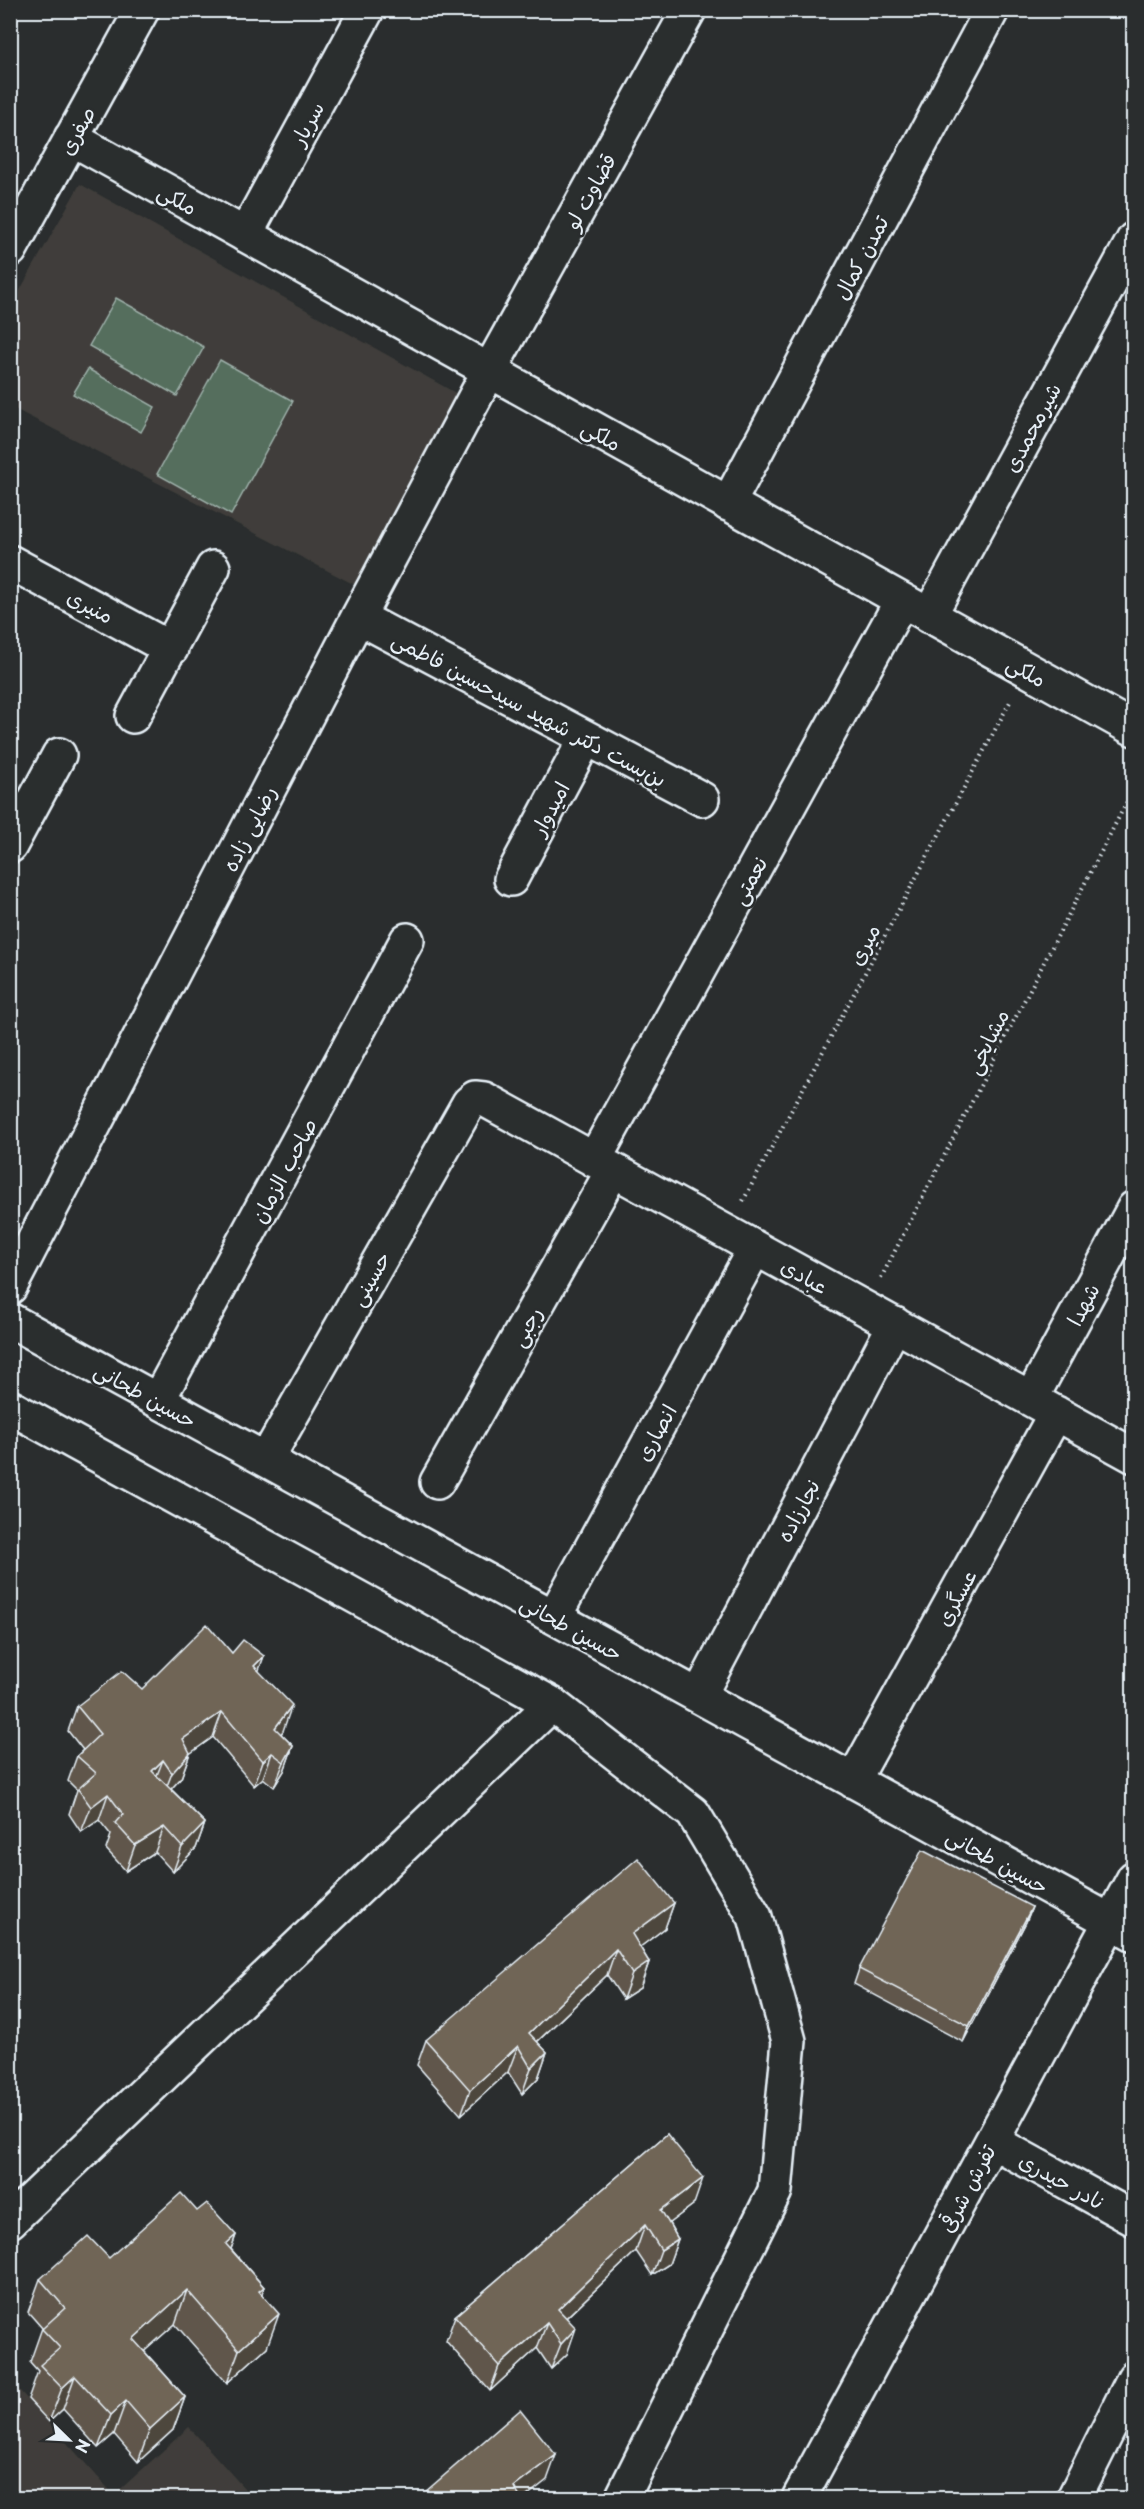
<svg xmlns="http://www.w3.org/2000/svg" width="1144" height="2509" font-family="'Playpen Sans','Playpen Sans Arabic',sans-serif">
<rect width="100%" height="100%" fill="#2a2d2e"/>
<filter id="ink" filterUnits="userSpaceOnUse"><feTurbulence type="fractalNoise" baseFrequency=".0167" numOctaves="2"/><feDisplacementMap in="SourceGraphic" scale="12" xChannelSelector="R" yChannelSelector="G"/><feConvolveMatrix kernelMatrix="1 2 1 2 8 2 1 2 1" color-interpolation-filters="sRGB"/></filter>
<g filter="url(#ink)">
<path fill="#3f3e3a" d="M80 184 461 396 359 587 11 407V306Z
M11 2381 114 2495 189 2427 253 2498H11Z"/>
<path fill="#546e5d" stroke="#9eb0aa" stroke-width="1.5" d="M116 298 204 347 177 396 89 346Z
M220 360 293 401 231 515 157 474Z
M88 369 155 407 141 432 73 394Z"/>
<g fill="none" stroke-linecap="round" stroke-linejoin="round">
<defs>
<path id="minor" d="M71 138 1134 729
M245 235 367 10
M10 250 142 10
M728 504 992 10
M10 562 171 649
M929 616 1134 239
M358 617 702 799
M133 716 213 568
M10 846 59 755
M511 879 586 738
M594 1160 902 600
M10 1287 358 617 489 371 689 10
M10 1320 1134 1934
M1031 1399 1134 1208
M158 1400 407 940
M10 1407 552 1704 693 1813 755 1917 789 2041 775 2191 622 2498
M266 1460 469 1103 475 1098 484 1099 1134 1456
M437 1482 613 1170
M554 1617 755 1248
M699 1696 895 1324
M853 1781 1056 1413
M992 2141 1134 2219
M10 2221 552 1704
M799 2498 1134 1878
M1074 2498 1134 2378"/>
</defs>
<use href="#minor" stroke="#e8f1f8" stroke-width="38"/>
<path stroke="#e8f1f8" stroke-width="4" stroke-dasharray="1.5 4.5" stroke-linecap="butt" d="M743 1201 1011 700
M881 1278 1134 788"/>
<use href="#minor" stroke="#2a2d2e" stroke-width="33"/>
</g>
<path fill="#60574b" stroke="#e8f1f8" stroke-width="1.5" d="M232 1653 264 1656 258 1671 283 1731 281 1734 293 1746 284 1771 274 1787 263 1778 254 1786 213 1737 190 1753 181 1778 171 1789 205 1823 196 1848 173 1872 155 1852 126 1871 106 1849 111 1835 99 1820 81 1832 69 1814 77 1790 68 1781 77 1756 83 1750 68 1731 77 1706 142 1689Z
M674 1903 665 1928 640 1947 649 1962 640 1988 623 1999 607 1975 537 2042 547 2052 538 2078 522 2094 508 2072 461 2115 417 2065 426 2040Z
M1032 1907 1026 1922 963 2042 854 1984 859 1969Z
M667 2134 694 2204 669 2223 678 2239 669 2264 652 2275 636 2251 566 2318 567 2354 551 2369 537 2348 490 2391 446 2341 455 2316Z
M197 2211 236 2235 231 2249 264 2287 262 2294 267 2347 227 2383 175 2324 144 2351 185 2397 173 2430 138 2462 114 2434 98 2448 63 2409 49 2422 28 2399 38 2371 30 2362 42 2328 28 2312 40 2279 109 2258Z"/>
<path fill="#4e473d" stroke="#e8f1f8" stroke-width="1.5" d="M264 1656 255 1681 254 1666Z
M292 1705 283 1731 266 1753 275 1728Z
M222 1712 213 1737 174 1765 183 1739Z
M293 1746 284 1771 274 1787 284 1762Z
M190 1753 181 1778 162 1799 172 1773Z
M272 1753 263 1778 254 1786 263 1761Z
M163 1760 153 1785 152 1771Z
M108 1794 99 1820 81 1832 91 1807Z
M205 1823 196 1848 173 1872 182 1847Z
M164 1827 155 1852 126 1871 135 1845Z
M674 1903 665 1928 623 1960 632 1934Z
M1032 1907 1026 1922 963 2042 969 2026Z
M616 1949 607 1975 523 2055 529 2033Z
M649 1962 640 1988 623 1999 632 1974Z
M518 2046 508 2072 461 2115 470 2090Z
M547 2052 538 2078 522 2094 531 2068Z
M703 2178 694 2204 652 2236 661 2210Z
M645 2225 636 2251 552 2331 558 2309Z
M236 2235 224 2268 226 2244Z
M678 2239 669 2264 652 2275 661 2250Z
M187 2290 175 2324 121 2372 133 2339Z
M279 2314 267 2347 227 2383 239 2350Z
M547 2323 537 2348 490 2391 499 2366Z
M576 2328 567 2354 551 2369 561 2344Z
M75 2376 63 2409 49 2422 62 2388Z
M185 2397 173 2430 138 2462 150 2429Z
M126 2401 114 2434 98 2448 111 2415Z
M556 2455 547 2480 523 2499H510L514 2487Z"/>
<path fill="#706557" stroke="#e8f1f8" stroke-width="1.5" d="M207 1624 232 1653 243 1640 264 1656 254 1666 292 1705 275 1728 293 1746 284 1762 272 1753 263 1761 222 1712 183 1739 190 1753 172 1773 163 1760 152 1771 205 1823 182 1847 164 1827 135 1845 115 1823 123 1814 108 1794 91 1807 78 1789 96 1773 77 1756 100 1734 77 1706 122 1671 142 1689Z
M922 1850 1032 1907 969 2026 859 1969Z
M638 1858 674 1903 632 1934 649 1962 632 1974 616 1949 529 2033 547 2052 531 2068 518 2046 470 2090 426 2040Z
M667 2134 703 2178 661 2210 678 2239 661 2250 645 2225 558 2309 576 2328 561 2344 547 2323 499 2366 455 2316Z
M181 2193 197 2211 207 2203 236 2235 226 2244 264 2287 259 2291 279 2314 239 2350 187 2290 133 2339 185 2397 150 2429 126 2401 111 2415 75 2376 62 2388 40 2365 60 2348 42 2329 65 2308 40 2279 88 2236 109 2258Z
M520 2410 556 2455 514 2487 521 2499H417Z"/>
</g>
<g text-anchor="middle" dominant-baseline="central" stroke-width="5" stroke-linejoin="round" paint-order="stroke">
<g font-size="21" fill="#e8f1f8" stroke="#2a2d2e">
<text transform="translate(306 123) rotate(-62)">سریار</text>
<text transform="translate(76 130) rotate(-61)">صفری</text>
<text transform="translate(589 191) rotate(-61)">قضاوت لو</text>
<text transform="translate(178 198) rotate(29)">ملکی</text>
<text transform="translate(860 257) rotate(-62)">تمدن کمال</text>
<text transform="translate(1031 427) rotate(-62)">شیرمحمدی</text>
<text transform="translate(602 434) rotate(29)">ملکی</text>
<text transform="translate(91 605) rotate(28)">منیری</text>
<text transform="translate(1027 670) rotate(29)">ملکی</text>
<text transform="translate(530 708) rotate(28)">بن‌بست دکتر شهید سیدحسین فاطمی</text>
<text transform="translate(549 808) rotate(-62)">امیدوار</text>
<text transform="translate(248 828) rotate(-63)">رضایی زاده</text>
<text transform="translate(748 880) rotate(-61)">نعمتی</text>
<text transform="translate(863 944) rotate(-62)">میری</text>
<text transform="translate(986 1041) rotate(-63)">مشایخی</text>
<text transform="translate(283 1170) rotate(-62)">صاحب الزمان</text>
<text transform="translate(805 1275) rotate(29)">عبادی</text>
<text transform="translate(369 1278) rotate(-60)">حسینی</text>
<text transform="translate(1082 1304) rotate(-62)">شهدا</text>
<text transform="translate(525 1326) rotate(-61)">رجبی</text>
<text transform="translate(146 1394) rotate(29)">حسین طحانی</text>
<text transform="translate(655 1432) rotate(-61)">انصاری</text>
<text transform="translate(797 1510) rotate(-62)">نجارزاده</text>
<text transform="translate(955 1597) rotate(-61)">عسگری</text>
<text transform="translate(572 1627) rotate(29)">حسین طحانی</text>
<text transform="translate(998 1860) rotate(29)">حسین طحانی</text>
<text transform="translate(1063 2180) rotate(29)">نادر حیدری</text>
<text transform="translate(966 2188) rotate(-62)">تفرش شرقی</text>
</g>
</g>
<rect width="1144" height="2509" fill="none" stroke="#2a2d2e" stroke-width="36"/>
<rect x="18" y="18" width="1108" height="2473" fill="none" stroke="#e8f1f8" stroke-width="2" filter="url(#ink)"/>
<g transform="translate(69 2440) rotate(114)" stroke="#2a2d2e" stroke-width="4.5" paint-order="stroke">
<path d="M0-4.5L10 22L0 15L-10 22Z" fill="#e8f1f8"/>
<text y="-9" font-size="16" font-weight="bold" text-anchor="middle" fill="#e8f1f8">N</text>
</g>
</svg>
